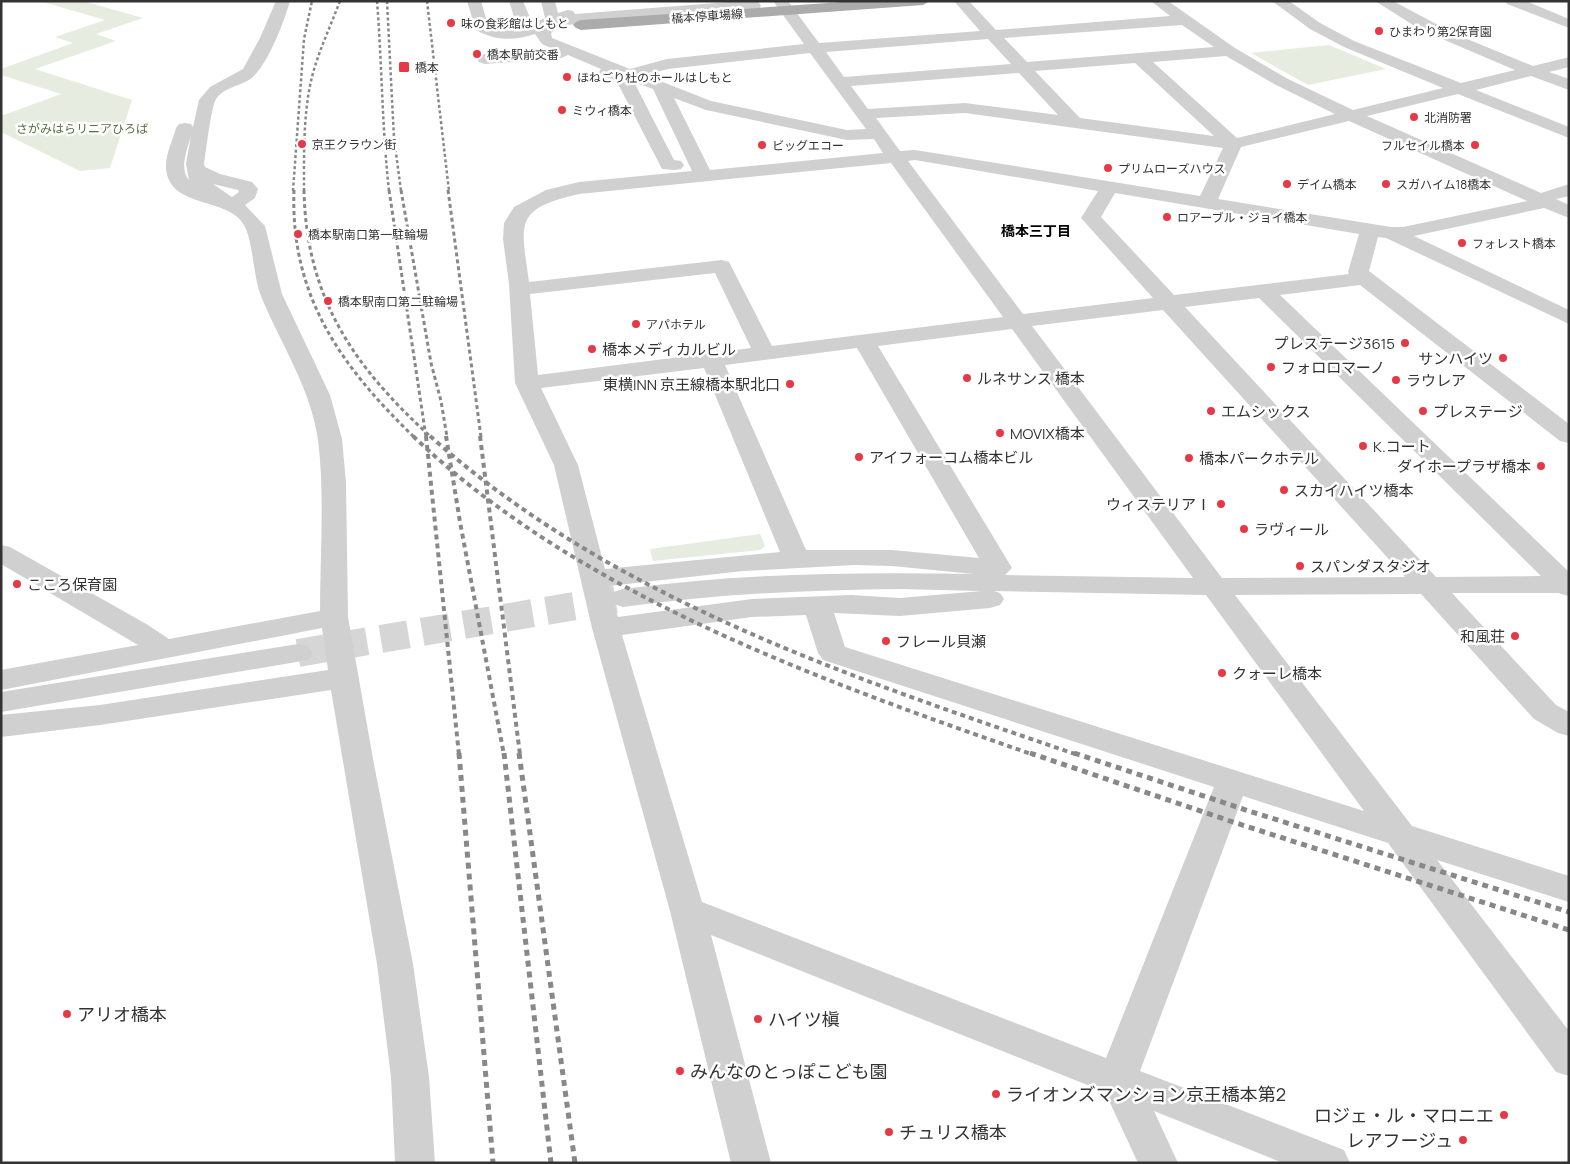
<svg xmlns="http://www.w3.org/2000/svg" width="1570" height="1164" font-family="Manrope,'Noto Sans JP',sans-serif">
<rect width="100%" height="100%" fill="#fff"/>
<path fill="#e6ecdf" d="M40 1H83L143 18 96 34 116 41 35 69 132 100 110 168 80 171 1 132V116L61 94 1 75V69L73 43 55 37 105 20Z
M1329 45 1386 69 1308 85 1251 53Z
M760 534 765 546 760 550 653 561 650 549Z"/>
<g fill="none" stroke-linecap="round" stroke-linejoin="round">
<path stroke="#d6d6d6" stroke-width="28" stroke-dasharray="28 14" stroke-linecap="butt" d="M298 653 622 598"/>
<path fill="#d0d0d0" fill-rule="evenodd" d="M276 1H290C284 22 267 68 249 80 239 86 223 88 216 99 211 107 206 152 204 164L205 167 220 174 252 182 258 189 255 198 245 205 265 226 282 294 330 395 342 439 346 482 348 617 373 759 413 964 429 1077 435 1163H395L391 1077 377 964 331 690 100 725 1 737V715L100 705 328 670 322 628 1 690V670L138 645 1 564V545L10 547 148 625 169 639 320 611C320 556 325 494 318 440 311 388 280 343 261 296 253 275 254 250 246 229 233 195 169 211 166 168 165 155 173 140 176 128L179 124 185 123 191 124 193 127 199 100 210 87 243 69 260 38ZM191 136 186 164 189 180C179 168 187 150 191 136ZM213 184 238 190 239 192 232 197Z
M467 1H481L488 25C500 31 510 32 523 28L516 23 509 1H523L531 20 536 22 545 18 541 1H555L558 13 568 10 573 11 575 14 742 1H758L761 6 759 9 754 10 554 26 557 29 551 33 552 38 630 69 667 59 804 44 773 1H788L819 43 980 31 954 1H969L996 30 1170 16 1151 1H1168L1235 48 1288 79 1353 110 1443 88 1344 47 1310 29 1272 1H1289L1320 23 1354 41 1461 83 1515 70 1421 30 1375 1H1393L1455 34 1533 66 1569 57V67L1549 72 1569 79V90L1531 76 1476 90 1569 127V138L1458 94 1367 116 1541 193 1569 184V196L1556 199 1569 205V218L1544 208 1414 236 1569 310V324L1386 238 1378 237 1369 271 1569 424V443L1560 441 1360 285 1280 295 1569 572V596L1558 593H1452L1556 705 1569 712V736L1558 733 1534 719 1421 594 1235 595 1412 826 1569 876V902L1437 860 1569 1031V1076L1556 1072 1388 843 1243 796 1140 1071 1344 1150 1350 1163H1283L1154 1111 1178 1163H1138L1105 1092 711 935 771 1163H731L670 911 592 628 554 465 515 383 509 284 503 239 504 223 514 207 546 190 579 182 692 171 653 89 634 82 674 160 681 161 684 165 681 169 675 170 662 169 617 82 601 75 599 72 601 69 568 55 561 58 485 64 479 62 477 59 479 56 485 54 553 49 542 44 535 34C514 41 496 41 476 30ZM1182 25 1214 47 1027 62 1004 38ZM988 39 1011 64 844 77 826 52ZM810 53 866 129 847 130 711 101 645 75 668 69ZM1226 56 1276 85 1335 114 1237 138 1153 62ZM1135 63 1214 136 1080 118 1035 71ZM1019 73 1058 115 965 103 868 109 851 86ZM674 98 706 110 847 140 874 139 883 153 710 170ZM965 113 1223 148 1200 196 915 150 900 151 876 118ZM1349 121 1527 201 1403 227H1391L1218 199 1241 147ZM915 160 1098 191 1081 218 1153 298 1023 314 908 161ZM891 163 1003 317 772 346 729 262 722 260 529 282C521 223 513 209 579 194ZM1115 193 1359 234 1348 272 1349 274 1174 295 1101 217ZM715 273 751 348 538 375 530 294ZM1259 298 1541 576 1436 577 1185 307ZM1163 310 1405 577 1222 578 1032 326ZM1012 329 1193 578 1005 575 1012 568 878 346ZM857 348 979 558 892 550H806L725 365ZM704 368 780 552 605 569 578 465 541 388ZM855 565 892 566 974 574C856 572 740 573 623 589L613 592 612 594 609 586 743 571ZM899 589 982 591 900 598 851 595 752 599 618 617 614 604 623 607C715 594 806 590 899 589ZM994 591 1206 595 1364 811 845 647 834 613 900 616 990 608 1000 605 1004 599 1000 593ZM806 615 818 653 823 660 1214 787 1106 1058 702 902 622 635 752 617Z
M1505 1H1526L1569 19V28L1507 4Z
M298 644 308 646 313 653 308 660 1 712V692Z"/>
<path fill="#ababab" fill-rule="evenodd" d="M857 1H930L923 5 581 30 576 28 573 25 576 22 581 20Z"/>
<path stroke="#888" stroke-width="2.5" stroke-dasharray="3 2.5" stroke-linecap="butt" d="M377 1C382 64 382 128 389 191
M387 1 394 138 401 191
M427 1 449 191
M293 191 304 39 312 1
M304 191C304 153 303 110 313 73 320 48 331 25 340 1"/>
<path stroke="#888" stroke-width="3" stroke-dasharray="4 3" stroke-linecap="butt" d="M294 190C290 296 341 366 414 437
M304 190C306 298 354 367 431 437
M389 190 426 437
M401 190 431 363 441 401 447 437
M448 190 481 437"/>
<path stroke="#888" stroke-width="4" stroke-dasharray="5 4" stroke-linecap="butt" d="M413 436C579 595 819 680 1034 755
M426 436 459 755
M430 436C612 599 850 677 1078 755
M446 436 460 522 504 755
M480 436 520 755"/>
<path stroke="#888" stroke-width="5" stroke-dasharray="6 5" stroke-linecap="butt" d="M459 753 493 1163
M504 753 551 1163
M519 753 575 1163
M1030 753 1230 821 1569 930
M1074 753 1249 811 1569 912"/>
</g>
<g fill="#e63946" stroke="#fff" stroke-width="2">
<circle cx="451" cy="23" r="5"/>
<circle cx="1379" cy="31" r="5"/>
<circle cx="477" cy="54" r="5"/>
<rect x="398" y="61" width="12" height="12" rx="2.5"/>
<circle cx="567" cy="77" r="5"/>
<circle cx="562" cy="110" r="5"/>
<circle cx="1414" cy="117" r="5"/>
<circle cx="302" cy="144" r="5"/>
<circle cx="762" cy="145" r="5"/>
<circle cx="1475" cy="145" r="5"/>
<circle cx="1108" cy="168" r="5"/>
<circle cx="1287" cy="184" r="5"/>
<circle cx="1386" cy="184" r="5"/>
<circle cx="1167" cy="217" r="5"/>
<circle cx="298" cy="234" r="5"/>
<circle cx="1462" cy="243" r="5"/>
<circle cx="328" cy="301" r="5"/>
<circle cx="636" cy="324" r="5"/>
<circle cx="1405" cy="343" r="5"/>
<circle cx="592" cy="349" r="5"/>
<circle cx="1503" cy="358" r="5"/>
<circle cx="1271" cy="367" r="5"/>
<circle cx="967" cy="378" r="5"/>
<circle cx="1396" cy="380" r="5"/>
<circle cx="790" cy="384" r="5"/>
<circle cx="1211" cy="411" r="5"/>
<circle cx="1423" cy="411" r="5"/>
<circle cx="1000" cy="433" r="5"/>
<circle cx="1363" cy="446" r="5"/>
<circle cx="859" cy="457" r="5"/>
<circle cx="1189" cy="458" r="5"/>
<circle cx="1541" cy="466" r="5"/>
<circle cx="1284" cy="490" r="5"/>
<circle cx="1221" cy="504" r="5"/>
<circle cx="1244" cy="529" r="5"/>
<circle cx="1300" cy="566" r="5"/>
<circle cx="17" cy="584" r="5"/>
<circle cx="1515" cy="636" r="5"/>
<circle cx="886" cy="641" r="5"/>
<circle cx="1222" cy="673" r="5"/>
<circle cx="67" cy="1014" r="5"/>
<circle cx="758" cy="1019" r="5"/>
<circle cx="680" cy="1071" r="5"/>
<circle cx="996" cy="1094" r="5"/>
<circle cx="1504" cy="1115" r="5"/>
<circle cx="889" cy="1132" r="5"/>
<circle cx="1463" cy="1140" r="5"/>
</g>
<g text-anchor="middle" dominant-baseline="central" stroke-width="5" stroke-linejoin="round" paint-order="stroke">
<g font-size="12" fill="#333" stroke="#fff">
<text transform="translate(707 16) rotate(-4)">橋本停車場線</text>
</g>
<g font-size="12" fill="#333" stroke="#fff" text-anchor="start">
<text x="461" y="23">味の食彩館はしもと</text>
<text x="1389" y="31">ひまわり第2保育園</text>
<text x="487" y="54">橋本駅前交番</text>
<text x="415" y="67">橋本</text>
<text x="577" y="77">ほねごり杜のホールはしもと</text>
<text x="572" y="110">ミウィ橋本</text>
<text x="1424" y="117">北消防署</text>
<text x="312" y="144">京王クラウン街</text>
<text x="772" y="145">ビッグエコー</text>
<text x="1465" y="145" text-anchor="end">フルセイル橋本</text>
<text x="1118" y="168">プリムローズハウス</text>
<text x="1297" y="184">デイム橋本</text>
<text x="1396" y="184">スガハイム18橋本</text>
<text x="1177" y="217">ロアーブル・ジョイ橋本</text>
<text x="308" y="234">橋本駅南口第一駐輪場</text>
<text x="1472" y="243">フォレスト橋本</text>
<text x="338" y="301">橋本駅南口第二駐輪場</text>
<text x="646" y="324">アパホテル</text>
</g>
<g font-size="12" fill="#56703f" stroke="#fff">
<text x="82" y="128">さがみはらリニアひろば</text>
</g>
<g font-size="14" font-weight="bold" fill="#000" stroke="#fff">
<text x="1036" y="230">橋本三丁目</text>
</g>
<g font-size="15" fill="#333" stroke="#fff" text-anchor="start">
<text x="1395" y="343" text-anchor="end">プレステージ3615</text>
<text x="602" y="349">橋本メディカルビル</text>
<text x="1493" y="358" text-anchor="end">サンハイツ</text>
<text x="1281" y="367">フォロロマーノ</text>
<text x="977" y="378">ルネサンス 橋本</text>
<text x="1406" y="380">ラウレア</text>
<text x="780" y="384" text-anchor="end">東横INN 京王線橋本駅北口</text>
<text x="1221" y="411">エムシックス</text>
<text x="1433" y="411">プレステージ</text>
<text x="1010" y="433">MOVIX橋本</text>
<text x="1373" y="446">K.コート</text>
<text x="869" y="457">アイフォーコム橋本ビル</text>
<text x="1199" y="458">橋本パークホテル</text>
<text x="1531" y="466" text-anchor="end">ダイホープラザ橋本</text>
<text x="1294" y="490">スカイハイツ橋本</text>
<text x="1211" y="504" text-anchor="end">ウィステリアⅠ</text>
<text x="1254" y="529">ラヴィール</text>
<text x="1310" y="566">スパンダスタジオ</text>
<text x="27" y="584">こころ保育園</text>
<text x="1505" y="636" text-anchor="end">和風荘</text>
<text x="896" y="641">フレール貝瀬</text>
<text x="1232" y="673">クォーレ橋本</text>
</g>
<g font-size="18" fill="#333" stroke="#fff" text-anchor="start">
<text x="77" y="1014">アリオ橋本</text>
<text x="768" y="1019">ハイツ槇</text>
<text x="690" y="1071">みんなのとっぽこども園</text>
<text x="1006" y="1094">ライオンズマンション京王橋本第2</text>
<text x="1494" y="1115" text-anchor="end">ロジェ・ル・マロニエ</text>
<text x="899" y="1132">チュリス橋本</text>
<text x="1453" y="1140" text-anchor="end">レアフージュ</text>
</g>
</g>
<rect width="1570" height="1164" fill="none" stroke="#333333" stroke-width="5"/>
</svg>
